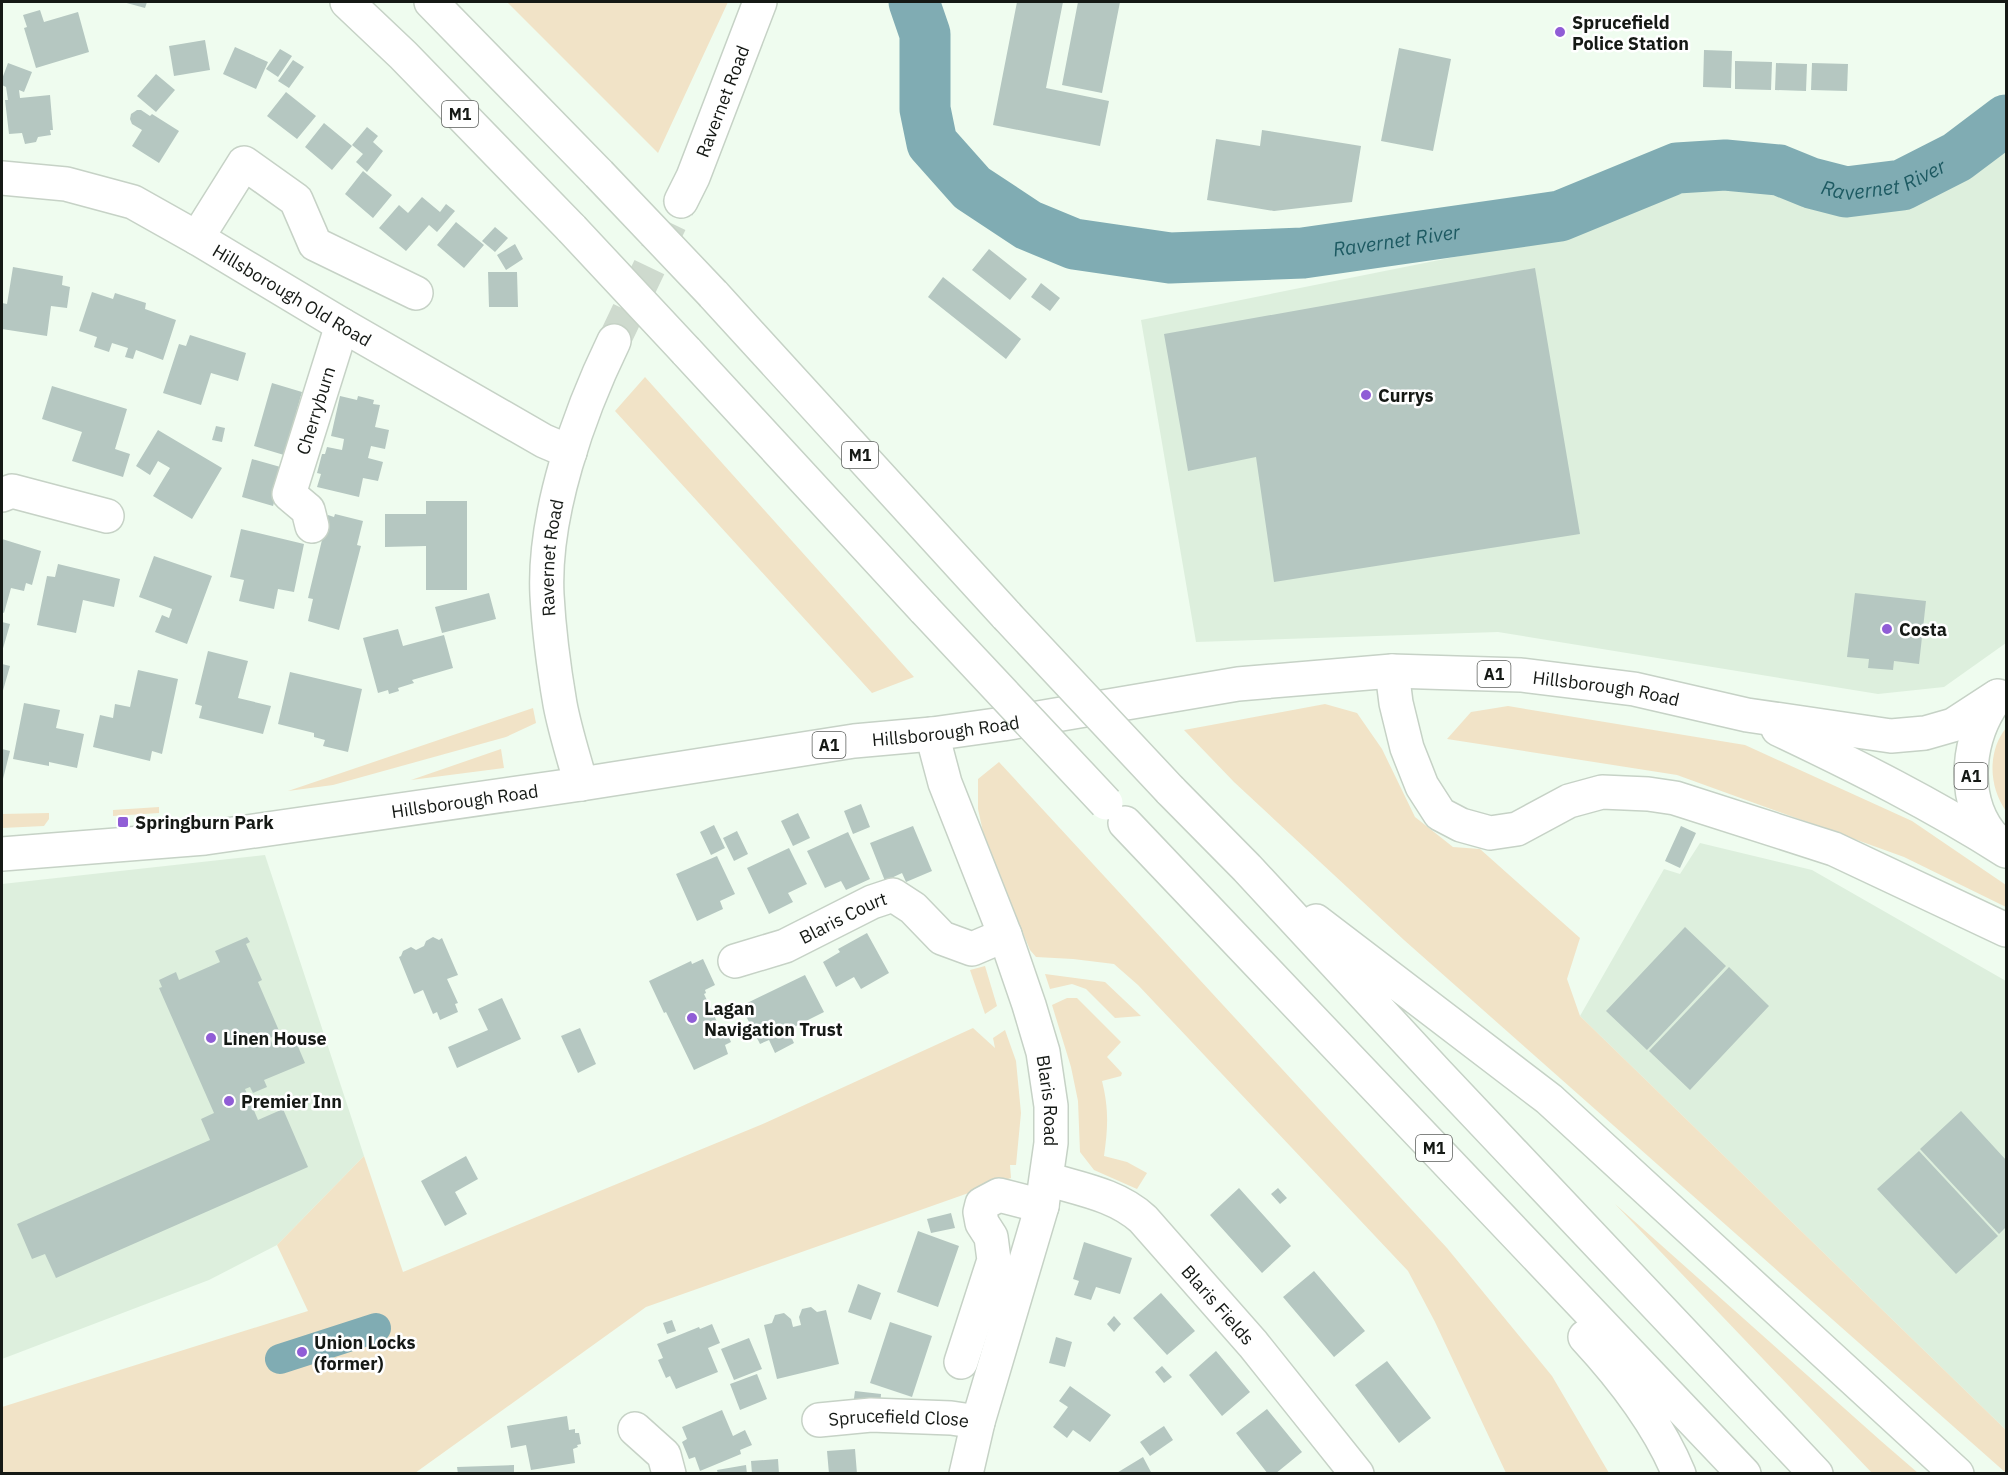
<svg xmlns="http://www.w3.org/2000/svg" width="2008" height="1475" font-family="'IBM Plex Sans',sans-serif">
<rect width="100%" height="100%" fill="#effcef"/>
<path fill="#ddefdd" d="M2006 141V643L1944 687 1878 694 1498 632 1196 642 1141 320 1539 240 1672 185 1731 180 1802 199H1909L1967 173Z
M1700 843 1812 870 2006 981V1430L1580 1016 1664 869 1680 874Z
M265 855 364 1156 277 1245 209 1280 2 1359V884Z"/>
<path fill="#f1e3c7" d="M507 2H728L658 153Z
M645 377 914 677 872 693 615 411Z
M1325 704 1357 713 1382 749 1415 817 1453 847 1480 849 1580 938 1567 979 1580 1016 2006 1430V1473L1404 940 1234 782 1184 730Z
M1508 706 1745 745 1912 821 2006 885V907L1904 857 1677 775 1447 739 1471 712Z
M533 708 536 723 506 737 333 785 288 791Z
M2006 728V811C1989 787 1987 752 2006 728Z
M501 749 504 768 411 780Z
M999 762 1447 1248 1552 1376 1609 1473H1506L1435 1322 1408 1271 1138 985 1114 964 1073 959 1036 957 1030 950 985 841 978 809V779Z
M159 807V813L113 816V810Z
M49 813V819L44 826 2 828V814Z
M985 966 997 1006 985 1014 970 970Z
M1045 974 1105 982 1141 1016 1115 1018 1086 989 1072 984 1050 989Z
M1067 998H1077L1121 1042 1107 1057 1122 1073 1121 1076 1102 1081C1109 1109 1108 1128 1104 1156L1127 1162 1147 1173 1137 1189 1094 1170 1080 1152 1078 1101 1071 1067 1052 1005Z
M973 1028 995 1048 993 1038 1005 1030 1016 1061 1021 1113 1016 1165H1010L1011 1178 646 1307 415 1473H2V1407L308 1311 277 1245 364 1156 403 1272 765 1123Z
M1615 1204 1881 1441 1918 1473H1872Z"/>
<g fill="none" stroke-linecap="round" stroke-linejoin="round">
<path stroke="#80acb3" stroke-width="30" d="M280 1359 376 1328"/>
<path stroke="#80acb3" stroke-width="51" id="s1" d="M914 2 925 34V109L932 143 972 188 1028 225 1074 244 1170 258 1303 253 1560 216 1677 168 1725 165 1779 170 1811 183 1846 192 1902 185 1957 157 2006 120"/>
</g>
<path fill="#b5c7c1" d="M123 2H147L145 8Z
M1017 2H1063L1046 88 1109 101 1100 146 993 125Z
M1078 2H1120L1102 93 1062 85Z
M40 10 44 22 78 12 89 52 36 68 24 28 27 27 23 15Z
M205 40 210 70 174 76 169 46Z
M235 47 268 62 256 89 223 74Z
M1399 48 1451 59 1433 151 1381 141Z
M280 49 292 56 278 77 266 69Z
M1704 50 1732 51 1731 88 1703 87Z
M293 60 304 67 289 88 278 81Z
M1735 61 1772 62 1771 90 1735 89Z
M8 63 32 72 24 92 19 90 20 98 50 95 53 130H50L51 135 38 137 36 142 25 144 22 133 9 134 5 100H8L6 87 2 85V79Z
M1776 63 1807 64 1806 91 1775 90Z
M1812 63 1848 64 1847 91 1811 90Z
M156 74 175 90 156 112 137 96Z
M286 92 316 116 297 139 267 116Z
M137 110H141L150 116 152 114 179 131 159 163 132 146 142 130 132 124 130 119 131 114Z
M324 123 352 146 332 170 305 147Z
M367 127 378 136 373 142 383 151 367 172 356 162 363 154 352 145Z
M1262 130 1361 146 1352 202 1274 211 1207 200 1216 139 1260 146Z
M363 171 392 195 373 218 345 194Z
M422 197 440 212 446 204 455 211 437 232 429 225 406 251 379 228 399 205 408 213Z
M456 222 484 245 464 268 437 245Z
M495 227 508 238 495 252 482 241Z
M515 244 523 259 506 270 497 255Z
M989 249 1027 279 1010 300 972 270Z
M13 267 63 276 62 285 70 287 67 308 51 306 47 336 2 329V303L7 304Z
M1535 268 1580 534 1274 582 1256 457 1188 471 1164 334Z
M488 272H517L518 307H489Z
M943 277 1021 339 1006 359 928 297Z
M1041 283 1060 298 1050 311 1031 297Z
M92 292 113 299 115 293 146 303 145 309 176 320 163 360 136 350 133 359 125 357 128 348 112 343 109 352 94 347 97 337 79 331Z
M190 335 246 353 238 381 211 373 201 405 163 393 179 344 186 346Z
M272 383 302 392 284 455 254 446Z
M52 386 127 409 115 449 130 454 123 477 72 461 82 432 42 419Z
M340 396 357 400 358 396 374 400 373 404 380 405 375 427 389 430 385 449 371 446 368 458 383 462 378 481 363 478 359 497 317 487 321 474 317 473 322 454H325L327 447 342 450 343 445 344 439 331 436Z
M216 426 225 428 222 442 212 440Z
M158 430 222 468 192 519 153 496 170 468 158 461 150 475 136 466Z
M252 459 284 468 273 506 242 497Z
M426 501H467V590H426V546L385 547V514H426Z
M335 514 363 521 357 545 361 546 339 630 308 621 313 599 308 598 328 515 334 517Z
M241 529 304 544 294 592 278 589 274 609 239 601 244 580 230 577Z
M2 539 41 551 32 585 26 583 24 591 11 588 4 613 2 612Z
M154 556 212 576 187 644 155 632 162 615 169 618 172 609 139 597Z
M58 564 120 579 114 607 83 600 76 633 37 625 47 576 55 577Z
M489 593 496 619 442 633 435 607Z
M1855 593 1926 601 1919 664 1894 661 1893 670 1868 668 1869 659 1847 657Z
M2 622 10 624 2 652Z
M398 629 403 646 444 635 453 668 412 680 414 683 398 688 399 691 389 694 388 690 378 693 363 638Z
M208 651 248 661 238 698 271 706 263 734 199 718 202 706 195 704Z
M2 664 10 666 2 694Z
M138 670 178 679 162 754 152 751 150 761 93 747 100 715 113 718 115 704 130 707Z
M290 672 362 689 348 752 323 746 325 740 314 737V733L278 724Z
M24 703 60 710 56 728 84 734 77 768 49 762V766L13 759Z
M2 749 10 751 2 783Z
M861 804 870 827 853 834 844 811Z
M798 813 810 838 793 846 781 821Z
M714 825 725 848 711 855 700 832Z
M913 826 932 871 906 882 902 873 885 881 870 843Z
M1681 826 1696 833 1680 868 1665 861Z
M737 831 748 854 734 861 723 838Z
M848 832 870 879 846 890 841 881 825 888 807 851Z
M789 848 807 884 788 893 793 902 769 914 747 868Z
M717 856 735 894 720 901 723 909 697 921 676 874Z
M1685 927 1726 966 1647 1050 1606 1011Z
M867 933 889 973 861 989 854 977 836 987 823 962 840 952 838 949Z
M247 937 250 942 246 944 262 980 258 982 280 1033 270 1038 273 1046 294 1037 305 1063 264 1080 267 1087 253 1093 250 1087 245 1089 258 1120 283 1109 308 1167 56 1278 45 1254 32 1259 17 1224 210 1140 201 1119 214 1113 159 988 162 987 159 980 176 972 179 980 220 962 215 951Z
M433 937 439 940 442 938 458 975 447 979 458 1003 455 1004 458 1012 440 1020 437 1012 433 1014 423 990 414 994 399 957 401 956 403 951 411 947 416 950 424 946 426 941Z
M703 959 715 985 705 990 706 993 704 994 719 1026 723 1024 731 1042 725 1045 728 1054 694 1070 666 1012 664 1013 649 981 691 961 692 964Z
M1729 967 1769 1006 1690 1090 1649 1051Z
M805 975 824 1012 788 1030 794 1043 775 1053 769 1040 760 1044 741 1006Z
M502 998 521 1039 457 1068 448 1047 488 1030 478 1009Z
M580 1028 596 1064 578 1073 561 1036Z
M1961 1111 2006 1160V1227L1999 1234 1920 1149Z
M1919 1151 1998 1236 1956 1274 1877 1189Z
M466 1156 478 1179 455 1192 467 1214 445 1226 421 1181Z
M1239 1188 1291 1246 1262 1273 1210 1215Z
M1278 1188 1287 1198 1280 1204 1271 1194Z
M951 1213 955 1228 931 1233 927 1219Z
M918 1231 959 1246 938 1307 897 1292Z
M1084 1242 1132 1258 1120 1294 1096 1287 1091 1300 1074 1295 1079 1281 1073 1279Z
M1314 1271 1365 1331 1334 1357 1283 1297Z
M858 1284 881 1293 871 1320 848 1312Z
M1161 1293 1195 1331 1167 1355 1133 1318Z
M811 1307 817 1312 826 1310 839 1364 777 1379 764 1325 772 1323 775 1315 784 1313 791 1319 793 1327 801 1325 799 1317 802 1309Z
M1114 1316 1121 1324 1114 1332 1107 1324Z
M672 1320 676 1331 667 1334 663 1323Z
M890 1322 932 1336 912 1397 870 1383Z
M712 1324 720 1343 708 1348 718 1372 676 1389 670 1376 666 1378 658 1360 663 1358 657 1344 699 1327 700 1329Z
M1056 1337 1072 1342 1065 1367 1049 1363Z
M749 1338 762 1369 734 1380 721 1349Z
M1216 1351 1250 1392 1222 1416 1189 1375Z
M1387 1361 1431 1418 1399 1443 1355 1385Z
M1162 1366 1172 1377 1164 1383 1155 1372Z
M757 1374 767 1399 740 1410 730 1384Z
M1070 1386 1111 1415 1090 1442 1073 1430 1067 1438 1053 1427 1068 1407 1059 1401Z
M855 1391 881 1394 880 1409 853 1406Z
M1267 1409 1302 1452 1275 1474H1268L1236 1433Z
M722 1410 733 1436 745 1430 752 1445 740 1450 741 1454 700 1471 695 1457 689 1459 682 1442 687 1439 682 1427Z
M567 1416 569 1430 575 1429V1433H579L581 1444 577 1445 578 1447 573 1449 575 1463 531 1470 526 1445 511 1448 507 1426Z
M1164 1426 1173 1440 1150 1456 1140 1442Z
M855 1449 857 1474H829L827 1451Z
M1143 1457 1152 1474H1115Z
M778 1459 779 1474H752L751 1461Z
M514 1465V1474H458L457 1467Z
M746 1465 747 1474H718L717 1470Z"/>
<g fill="none" stroke-linecap="round" stroke-linejoin="round">
<path stroke="#cedace" stroke-width="33" stroke-dasharray="33 16" stroke-linecap="butt" d="M614 341 681 201"/>
<defs>
<g id="minor">
<path d="M197 238 244 163 296 200 315 244 416 293"/>
<path d="M2 495 12 491 107 516"/>
<path id="s2" d="M312 526 308 510 289 494 342 325"/>
<path d="M1392 671 1396 703 1407 748 1422 786 1440 814 1461 825 1490 833 1517 829 1569 801 1602 792 1648 794 1675 798 1834 849 2006 930"/>
<path id="s3" d="M932 734 945 783 1005 935 1029 1005 1043 1052 1051 1106V1143L1042 1206 978 1422 966 1474"/>
<path id="s4" d="M735 961 785 946 872 902 893 895 913 908 942 938 972 949 1005 935"/>
<path id="s5" d="M1047 1179C1080 1189 1117 1195 1143 1219L1253 1344 1357 1474"/>
<path d="M961 1362 994 1260 991 1237 982 1223 980 1212 982 1204 999 1195 1042 1206"/>
<path id="s6" d="M819 1420 871 1415 951 1418 978 1422"/>
<path d="M635 1429 664 1455 669 1474"/>
</g>
<g id="tertiary">
<path id="s7" d="M2 178 66 184 133 202 197 238 342 325 544 441 570 452"/>
<path id="s8" d="M681 201 693 177 760 2"/>
<path id="s9" d="M581 784C574 758 565 731 560 704 554 669 549 632 547 595 543 514 579 413 614 341"/>
</g>
<g id="trunk">
<path d="M1998 696C1966 734 1958 807 1999 843"/>
<path d="M1778 729C1858 767 1932 804 2006 851"/>
<path id="s10" d="M2 854 205 838 581 784 854 741 932 734 1003 724 1238 684 1392 671 1521 675 1634 689 1747 715 1891 736 1925 733 1953 725 1996 697"/>
</g>
<path id="motorway" d="M347 2 403 55 572 229
M431 2 599 174
M713 294 1007 616
M686 351 925 610
M1170 790 1247 868 1437 1073 1816 1474
M1125 823 1744 1474
M1316 921 1549 1099 1957 1474
M1585 1337C1622 1377 1658 1423 1679 1474"/>
</defs>
<use href="#minor" stroke="#c6d2c6" stroke-width="36"/>
<use href="#tertiary" stroke="#c6d2c6" stroke-width="36"/>
<use href="#trunk" stroke="#c6d2c6" stroke-width="36"/>
<use href="#motorway" stroke="#c6d2c6" stroke-width="36"/>
<use href="#minor" stroke="#fff" stroke-width="33"/>
<use href="#tertiary" stroke="#fff" stroke-width="33"/>
<use href="#trunk" stroke="#fff" stroke-width="33"/>
<use href="#motorway" stroke="#fff" stroke-width="33"/>
<defs>
<path id="motorway-bridge" d="M599 174 713 294
M572 229 686 351
M925 610 1106 803
M1007 616 1170 790"/>
</defs>
<use href="#motorway-bridge" stroke="#c6d2c6" stroke-width="36" stroke-linecap="butt"/>
<use href="#motorway-bridge" stroke="#fff" stroke-width="33"/>
</g>
<g fill="#905dd6" stroke="#fff" stroke-width="2">
<circle cx="1560" cy="32" r="6"/>
<circle cx="1366" cy="395" r="6"/>
<circle cx="1887" cy="629" r="6"/>
<rect x="117" y="816" width="12" height="12" rx="3"/>
<circle cx="692" cy="1018" r="6"/>
<circle cx="211" cy="1038" r="6"/>
<circle cx="229" cy="1101" r="6"/>
<circle cx="302" cy="1352" r="6"/>
</g>
<g text-anchor="middle" dominant-baseline="central" stroke-width="5" stroke-linejoin="round" paint-order="stroke">
<g fill="#fff" stroke="#5b5e5b" stroke-width="1.5">
<rect x="442" y="101" width="36" height="26" rx="4.5"/>
<rect x="842" y="442" width="36" height="26" rx="4.5"/>
<rect x="1477.5" y="661" width="33" height="26" rx="4.5"/>
<rect x="812.5" y="732" width="33" height="26" rx="4.5"/>
<rect x="1954.5" y="763" width="33" height="26" rx="4.5"/>
<rect x="1416" y="1135" width="36" height="26" rx="4.5"/>
</g>
<g font-size="16" font-weight="bold" fill="#151915">
<text x="460" y="114">M1</text>
<text x="860" y="455">M1</text>
<text x="1494" y="674">A1</text>
<text x="829" y="745">A1</text>
<text x="1971" y="776">A1</text>
<text x="1434" y="1148">M1</text>
</g>
<g font-size="18" font-weight="bold" fill="#151915" stroke="#fff" text-anchor="start">
<text x="1572" y="22">Sprucefield<tspan x="1572" dy="21">Police Station</tspan></text>
<text x="1378" y="395">Currys</text>
<text x="1899" y="629">Costa</text>
<text x="135" y="822">Springburn Park</text>
<text x="704" y="1008">Lagan<tspan x="704" dy="21">Navigation Trust</tspan></text>
<text x="223" y="1038">Linen House</text>
<text x="241" y="1101">Premier Inn</text>
<text x="314" y="1342">Union Locks<tspan x="314" dy="21">(former)</tspan></text>
</g>
<g font-size="18" fill="#151915" stroke="#fff">
<text stroke="none"><textPath href="#s8" startOffset="108">Ravernet Road</textPath></text>
<text stroke="none"><textPath href="#s7" startOffset="318">Hillsborough Old Road</textPath></text>
<text stroke="none"><textPath href="#s2" startOffset="129">Cherryburn</textPath></text>
<text stroke="none"><textPath href="#s9" startOffset="230">Ravernet Road</textPath></text>
<text stroke="none"><textPath href="#s10" startOffset="1618">Hillsborough Road</textPath></text>
<text stroke="none"><textPath href="#s10" startOffset="952">Hillsborough Road</textPath></text>
<text stroke="none"><textPath href="#s10" startOffset="466">Hillsborough Road</textPath></text>
<text stroke="none"><textPath href="#s4" startOffset="117">Blaris Court</textPath></text>
<text stroke="none"><textPath href="#s3" startOffset="386">Blaris Road</textPath></text>
<text stroke="none"><textPath href="#s5" startOffset="219">Blaris Fields</textPath></text>
<text stroke="none"><textPath href="#s6" startOffset="80">Sprucefield Close</textPath></text>
</g>
<g font-size="20" font-style="italic" fill="#1d5a62" stroke="#fff">
<text stroke="none"><textPath href="#s1" startOffset="1149">Ravernet River</textPath></text>
<text stroke="none"><textPath href="#s1" startOffset="645">Ravernet River</textPath></text>
</g>
</g>
<rect width="2008" height="1475" fill="none" stroke="#151915" stroke-width="6"/>
</svg>
